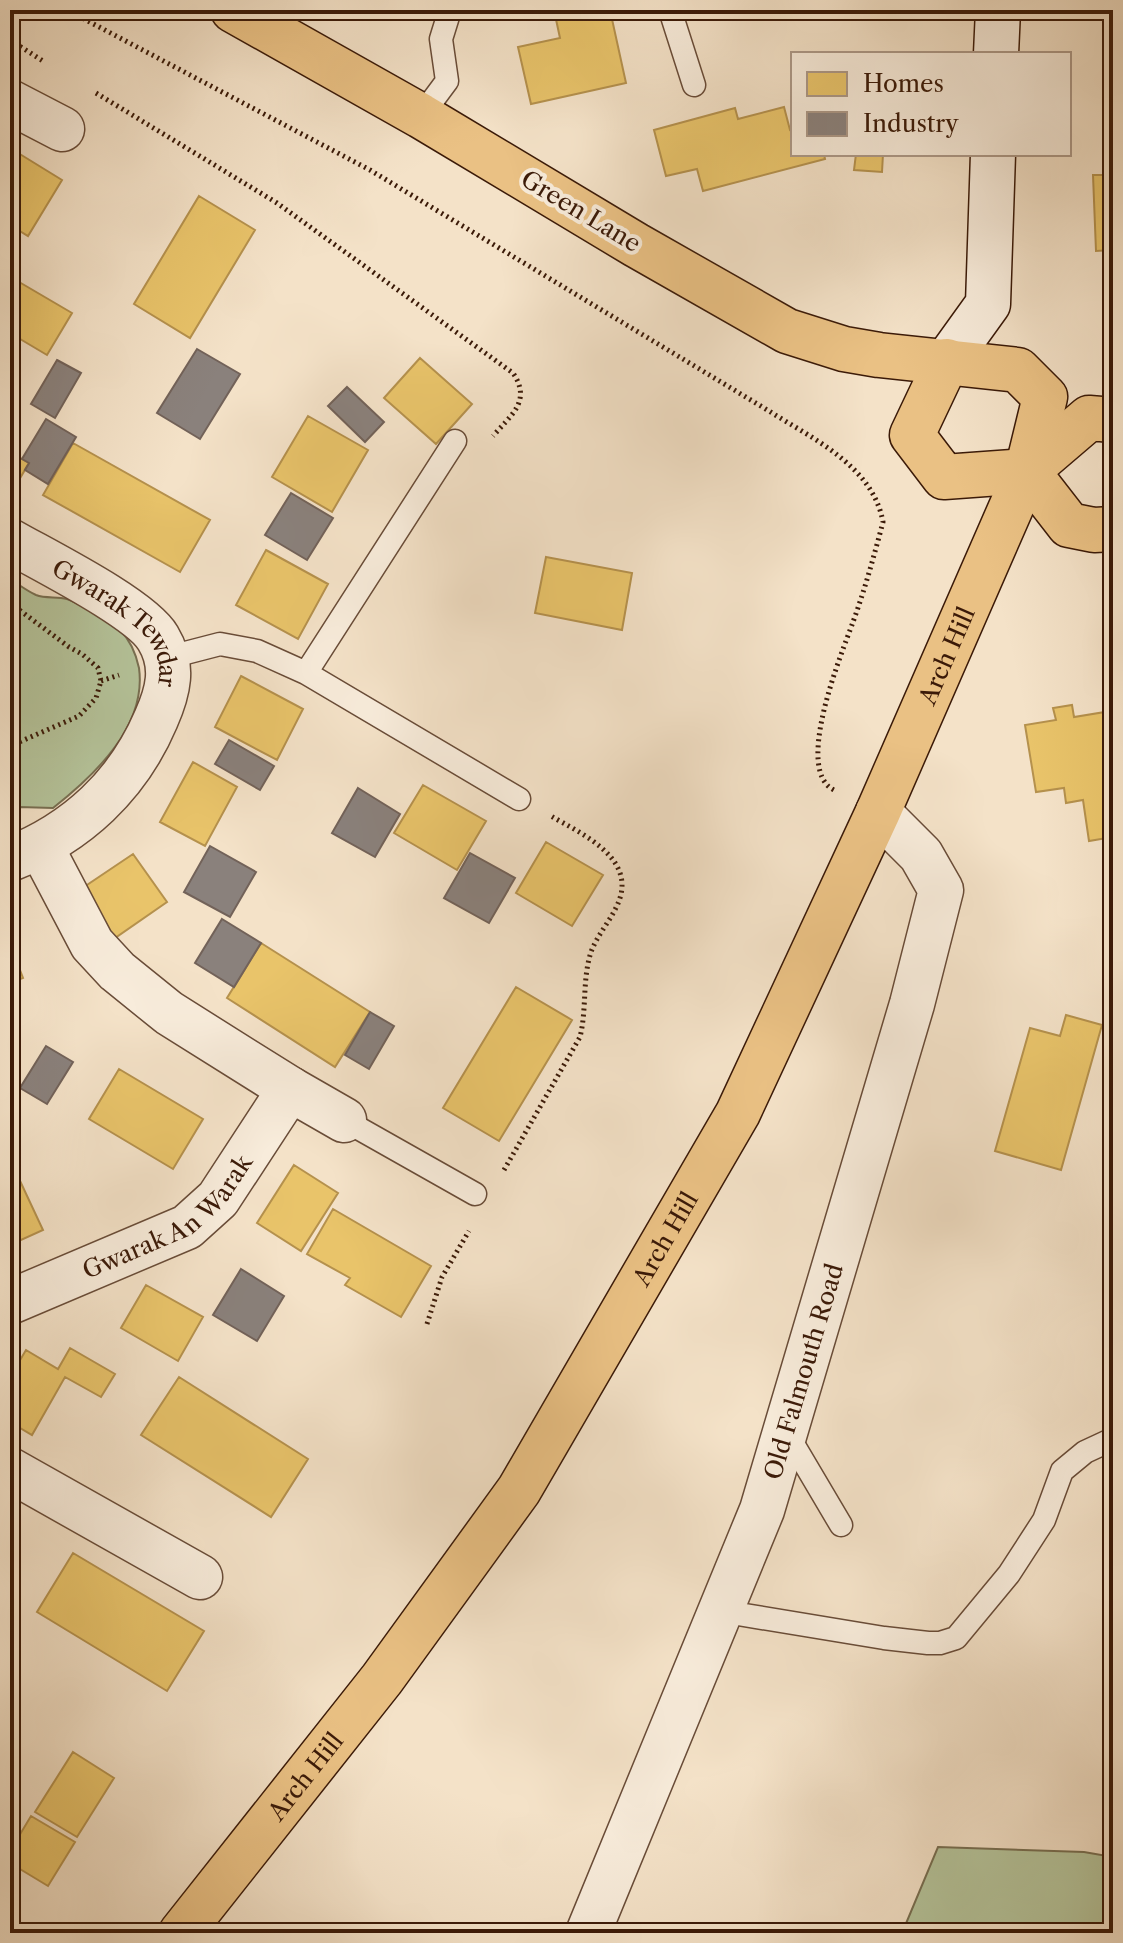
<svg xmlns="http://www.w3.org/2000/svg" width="1123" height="1943" font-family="'Libre Caslon Text',serif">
<rect width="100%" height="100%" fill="#f4e2c8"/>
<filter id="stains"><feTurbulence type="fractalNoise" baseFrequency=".0025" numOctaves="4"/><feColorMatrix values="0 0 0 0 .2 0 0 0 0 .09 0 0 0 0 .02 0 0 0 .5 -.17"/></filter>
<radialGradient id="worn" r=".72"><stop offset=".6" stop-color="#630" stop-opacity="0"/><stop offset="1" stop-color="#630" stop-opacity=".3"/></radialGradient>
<path fill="#b5c49b" stroke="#786f52" stroke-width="2" d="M10 579C18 584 27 591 36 595 46 599 57 596 67 599 79 603 110 621 120 630 130 640 136 654 139 668 147 726 95 775 53 808L19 807 10 811Z
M938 1847 1084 1852 1113 1857V1933H902Z"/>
<path fill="#e9c46a" stroke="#b5914d" stroke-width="2" d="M554 10H610L626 83 531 104 518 47 560 38Z
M784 107 790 130 793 129V154H824L825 159 703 191 697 169 666 176 654 130 735 108 738 119Z
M10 148 62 180 28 236 10 225Z
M856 154H883L882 172 854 170Z
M1093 175H1113V256L1112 250 1096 251Z
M199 196 255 230 190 338 134 304Z
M14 279 72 313 47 355 10 333V286Z
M420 358 472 404 436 444 384 398Z
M308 416 368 450 332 512 272 477Z
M73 443 210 520 180 572 43 495Z
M10 452 29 463 10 495Z
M266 550 328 584 298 639 236 605Z
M546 557 632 573 622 630 535 613Z
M241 676 303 709 277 760 215 727Z
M1072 705 1074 717 1105 712 1107 726H1113V837L1089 841 1083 800 1066 803 1064 788 1036 792 1025 725 1056 720 1053 708Z
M193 762 237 787 205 846 160 822Z
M423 785 486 821 457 870 394 833Z
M546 842 603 875 572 926 516 893Z
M133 854 167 902 115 938 81 889Z
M261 943 370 1012 335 1067 227 998Z
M10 944 23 978 10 983Z
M516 987 572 1020 499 1141 443 1108Z
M1066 1015 1102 1025 1061 1170 995 1151 1030 1028 1060 1036Z
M119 1069 203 1119 173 1169 89 1119Z
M294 1165 338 1193 301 1251 257 1223Z
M14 1168 43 1230 10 1245V1170Z
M333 1209 431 1266 401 1317 345 1285 350 1278 307 1254Z
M146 1285 203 1317 178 1361 121 1328Z
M70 1348 115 1374 101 1397 65 1377 32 1435 10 1422V1377L26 1350 58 1369Z
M179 1377 308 1459 271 1517 141 1435Z
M73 1553 204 1631 167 1691 37 1612Z
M73 1752 114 1778 77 1837 35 1812Z
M31 1816 75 1842 48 1886 10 1863V1851Z"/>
<path fill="#8a817c" stroke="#726259" stroke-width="2" d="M197 349 240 374 200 439 157 413Z
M57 360 81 373 55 418 31 404Z
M347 387 384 422 365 442 328 406Z
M46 419 76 437 48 484 25 470 29 463 22 459Z
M291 493 333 518 307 560 265 535Z
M229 740 274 766 260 790 215 764Z
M358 788 400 814 375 857 332 833Z
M210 846 256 872 230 917 184 892Z
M470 853 515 878 489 923 444 898Z
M222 919 261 943 234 987 195 963Z
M370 1012 394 1026 369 1069 345 1055Z
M46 1046 73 1062 47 1104 20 1088Z
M241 1269 284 1296 257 1341 213 1315Z"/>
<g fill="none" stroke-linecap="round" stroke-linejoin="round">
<defs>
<path id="lane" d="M670 10 694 85
M421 116 447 81 441 39 450 10
M166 658 220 644 257 651 306 673 519 799
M306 673 455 441
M344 1120 475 1194
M786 1432 841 1525
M720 1611 884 1638 928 1643H940L956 1638 1009 1574 1044 1520 1062 1471 1085 1452 1113 1439"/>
<g id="street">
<path d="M10 102 62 129"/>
<path id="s1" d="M10 541C43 560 140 608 158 638 175 666 168 692 156 719 128 785 77 833 10 859"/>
<path d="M41 847 92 944 117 971 169 1013 290 1089 344 1120"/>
<path id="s2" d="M10 1302 187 1227 218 1199 290 1089"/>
<path d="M10 1470 200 1577"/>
<path id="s3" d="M588 1933 762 1510 912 1004 941 890 921 855 878 812"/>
</g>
<path id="secondary" d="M996 54 998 10
M947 361 988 304 993 154"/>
<g id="highway">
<path d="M947 361 912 435 944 477 1027 471"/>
<path d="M1027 471 1069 525 1094 530 1113 529"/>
<path d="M1027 471 1089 418 1113 420"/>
<path id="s4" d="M181 1933 382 1679 519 1490 738 1113 878 812 1027 471 1045 397 1018 370 879 355 844 349 787 331 636 245 421 116 233 10"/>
</g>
</defs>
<use href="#lane" stroke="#694c38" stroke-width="25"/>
<use href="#street" stroke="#694c38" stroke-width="47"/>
<use href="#secondary" stroke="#3b1a08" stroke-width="47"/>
<use href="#highway" stroke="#3b1a08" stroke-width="47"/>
<path stroke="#3b1a08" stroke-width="5" stroke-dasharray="2 4" stroke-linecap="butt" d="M67 10 370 170 769 411C813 439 873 466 883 522 874 556 865 589 853 622 842 653 793 770 834 790
M342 10 354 18
M10 40 43 61
M96 93 277 203 513 373C532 401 511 415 493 436
M10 603 69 647 82 654 98 668 101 681 96 698 79 716 10 746
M101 681 119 675
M504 1170 580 1037C587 1009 582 980 591 952 598 933 614 917 620 898 633 856 580 833 551 816
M427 1324 442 1277 469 1231"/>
<use href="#lane" stroke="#f8ecdb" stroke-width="22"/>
<use href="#street" stroke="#f8ecdb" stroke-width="44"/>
<use href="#secondary" stroke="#f8ecdb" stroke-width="44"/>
<use href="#highway" stroke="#eac184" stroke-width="44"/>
</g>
<g text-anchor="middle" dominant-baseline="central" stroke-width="8" stroke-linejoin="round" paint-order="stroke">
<g font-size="24" fill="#3b1a08" stroke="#f8ecdb">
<text transform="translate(581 211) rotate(31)">Green Lane</text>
<text stroke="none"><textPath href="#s1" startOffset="140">Gwarak Tewdar</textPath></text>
<text stroke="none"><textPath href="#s4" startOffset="1496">Arch Hill</textPath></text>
<text stroke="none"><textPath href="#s2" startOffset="182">Gwarak An Warak</textPath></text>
<text stroke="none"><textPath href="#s4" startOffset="848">Arch Hill</textPath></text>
<text stroke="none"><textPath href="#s3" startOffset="602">Old Falmouth Road</textPath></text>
<text stroke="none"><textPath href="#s4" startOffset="200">Arch Hill</textPath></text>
</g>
</g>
<rect width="1123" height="1943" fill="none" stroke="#f4e2c8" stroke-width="40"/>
<rect x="12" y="12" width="1099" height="1919" fill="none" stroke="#3b1a08" stroke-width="4"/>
<rect x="20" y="20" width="1083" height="1903" fill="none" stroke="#3b1a08" stroke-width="2"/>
<rect x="791" y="52" width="280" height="104" fill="#f8ecdb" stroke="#ac9887" stroke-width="2"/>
<rect x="807" y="72" width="40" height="24" fill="#e9c46a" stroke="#ac9887" stroke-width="2"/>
<text x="863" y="92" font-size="24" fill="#3b1a08">Homes</text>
<rect x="807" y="112" width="40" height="24" fill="#8a817c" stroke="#ac9887" stroke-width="2"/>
<text x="863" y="132" font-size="24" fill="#3b1a08">Industry</text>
<rect width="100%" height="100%" filter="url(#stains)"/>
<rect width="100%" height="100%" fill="url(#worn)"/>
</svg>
